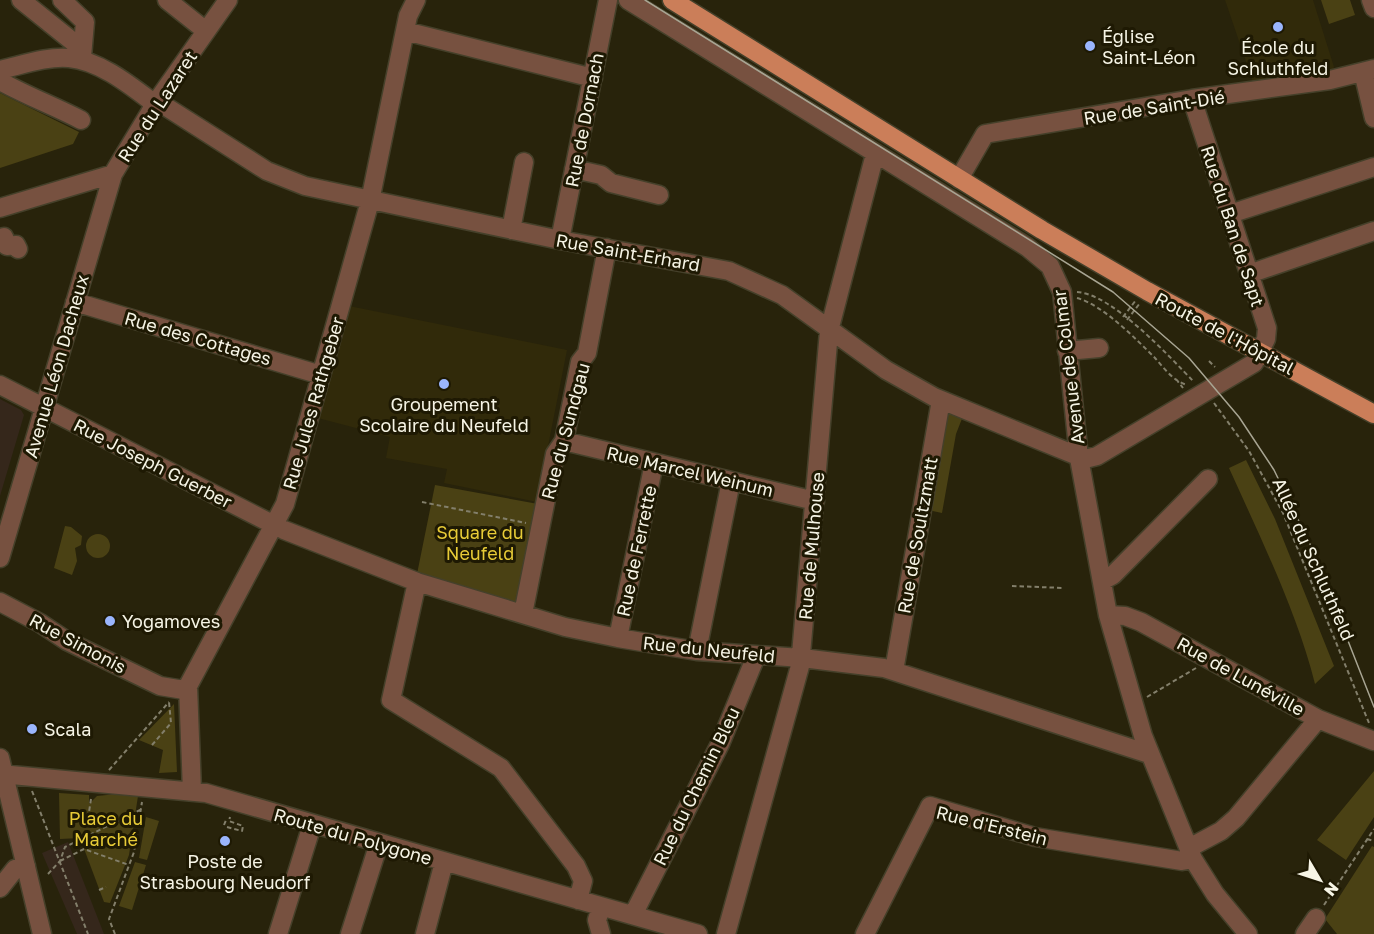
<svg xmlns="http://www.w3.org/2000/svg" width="1374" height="934" font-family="'Golos Text',sans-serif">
<rect width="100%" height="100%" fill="#28230b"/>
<path fill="#35271b" d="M0 399 21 410 24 415 0 496Z
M68 842 104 934H77L42 853Z"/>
<path fill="#312a0a" d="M1225 0H1313L1334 67 1332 71 1253 82Z
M349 306 567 350 537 502 444 483 447 469 386 458 390 437 318 418Z"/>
<path fill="#4a4114" d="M1321 0H1350L1355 15 1329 24Z
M0 93 79 132 73 144 0 168Z
M947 410 963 416 956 434 942 513 928 510Z
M1246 460 1275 519 1334 666 1315 684C1297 612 1260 537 1229 468Z
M435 485 538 504 517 603 417 574Z
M65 526 71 527 82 536 81 545 75 548 77 561 72 575 54 568Z
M86 546a12 12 0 1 1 24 0a12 12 0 1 1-24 0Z
M174 704 177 772 159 773 163 750 139 740Z
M1374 771V817L1346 860 1317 840Z
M59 793 89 795V804L97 796 117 794 138 796 129 855 110 903 104 902 80 838 60 839Z
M146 817 159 821 147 860 139 858Z
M1372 846 1374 847V934H1337L1325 919Z
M135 862 146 865 132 910 119 906Z"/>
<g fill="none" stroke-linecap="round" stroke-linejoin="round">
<defs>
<path id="minor" d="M21 0 82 49
M62 0 85 22 82 57
M167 0 206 31
M628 0 1027 247 1050 266 1062 292 1079 458 1108 615 1143 736 1193 859 1215 894 1248 934
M1371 0 1374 8
M405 31 593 78
M0 70C22 65 47 56 69 58 101 61 131 86 155 104
M1363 72 1374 118
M0 81C27 96 54 106 81 120
M157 101 267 171 305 186 560 240 729 271 782 295 886 370 934 397 1085 459 1097 456 1254 363 1266 339 1267 328 1192 99
M574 169 601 175 611 183 659 195
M959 179 985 134 1192 99 1330 80 1374 69
M0 208 113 174
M1230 214 1374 167
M511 230 524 162
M4 237 7 246 16 245 18 249
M560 240 608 0
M1249 274 1374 231
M75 302 321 375
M1067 351 1099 348
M0 385 284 530 417 582 565 627 618 638 697 651 802 658 884 668 1149 754
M564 441 815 501
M0 558 113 174 157 101 228 0
M1102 581 1113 575 1208 479
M417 582 391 700 501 768 576 866 583 881 578 900
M0 602 40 623 67 641 160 686 184 690 188 686
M523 614 555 454 564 441 580 362 587 353 607 248
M1108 615 1125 616 1141 622 1318 719 1374 741
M618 638 654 463
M697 651 731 481
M894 671 941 400
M0 758 42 934
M0 774 206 793 698 934
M192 791 188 686 285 504 370 201 408 16 416 0
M1189 848 1221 831 1236 818 1318 719
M0 888 15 869 26 866
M601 907 597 920 601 934
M633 915 720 744 756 656
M278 934 312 825
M350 934 379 843
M425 934 444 862
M726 934 800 666 829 331 875 154
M865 934 930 806 1035 837 1182 861 1193 859
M1305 934 1316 918"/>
<path id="major" d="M672 0 1042 230 1147 291 1374 414"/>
</defs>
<use href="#minor" stroke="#45402a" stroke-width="21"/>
<use href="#major" stroke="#45402a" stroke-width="21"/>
<path stroke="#837f6b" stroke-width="2" stroke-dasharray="4.5 3" stroke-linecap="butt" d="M1077 292C1112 294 1169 356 1194 382
M1077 298C1103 305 1136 339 1155 358 1164 368 1173 381 1187 385
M1123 317 1136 300
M1127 320 1140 303
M1209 361 1215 367
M1176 379 1183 388
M1214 403 1249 451 1283 513 1369 723
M422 502 526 523
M1012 586 1064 588
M1147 697 1196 668
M152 745 171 723 169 702
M109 770 169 702
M32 791 88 934
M91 799 89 812 101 827
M224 825 226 820
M227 827 242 831 243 826 229 821 230 817
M1367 839 1374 841
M60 861 84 849 129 865
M48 874 60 861 65 847 142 809
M99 890 106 887
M1324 905 1374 829
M115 934 109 919 134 852 142 802"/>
<use href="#minor" stroke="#775140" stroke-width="18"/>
<use href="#major" stroke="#cb7e59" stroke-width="18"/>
<path stroke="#a8a593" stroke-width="1.5" d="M645 0 1113 292 1189 358 1239 417 1274 470 1310 544 1374 707"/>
</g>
<g fill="#9ab5fd" stroke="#1e1903" stroke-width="2">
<circle cx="1278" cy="27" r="6"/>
<circle cx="1090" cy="46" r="6"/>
<circle cx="444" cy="384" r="6"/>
<circle cx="110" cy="621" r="6"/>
<circle cx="32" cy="729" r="6"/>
<circle cx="225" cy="841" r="6"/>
</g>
<g text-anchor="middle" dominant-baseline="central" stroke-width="6" stroke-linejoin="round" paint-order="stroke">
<g font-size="18" fill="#f6f4e5" stroke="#1e1903" text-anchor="start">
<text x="1102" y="36">Église<tspan x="1102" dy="21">Saint-Léon</tspan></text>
<text x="1278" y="47" text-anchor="middle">École du<tspan x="1278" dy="21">Schluthfeld</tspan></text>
<text x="444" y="404" text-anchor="middle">Groupement<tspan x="444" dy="21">Scolaire du Neufeld</tspan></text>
<text x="122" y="621">Yogamoves</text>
<text x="44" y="729">Scala</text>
<text x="225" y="861" text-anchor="middle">Poste de<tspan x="225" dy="21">Strasbourg Neudorf</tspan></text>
</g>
<g font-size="18" fill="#f6f4e5" stroke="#1e1903">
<text transform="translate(157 106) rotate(-57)">Rue du Lazaret</text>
<text transform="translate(1154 107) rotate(-9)">Rue de Saint-Dié</text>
<text transform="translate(584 120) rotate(-79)">Rue de Dornach</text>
<text transform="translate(1233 226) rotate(72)">Rue du Ban de Sapt</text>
<text transform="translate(628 252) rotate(10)">Rue Saint-Erhard</text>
<text transform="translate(1225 333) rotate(28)">Route de l'Hôpital</text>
<text transform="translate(198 338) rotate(16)">Rue des Cottages</text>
<text transform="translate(56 366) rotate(-74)">Avenue Léon Dacheux</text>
<text transform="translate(1068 367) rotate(-97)">Avenue de Colmar</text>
<text transform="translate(313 403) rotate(-74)">Rue Jules Rathgeber</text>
<text transform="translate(565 431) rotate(-75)">Rue du Sundgau</text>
<text transform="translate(153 463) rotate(27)">Rue Joseph Guerber</text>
<text transform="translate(690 471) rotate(13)">Rue Marcel Weinum</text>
<text transform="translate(917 535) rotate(-80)">Rue de Soultzmatt</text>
<text transform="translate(811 546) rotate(-85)">Rue de Mulhouse</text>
<text transform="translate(636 551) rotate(-78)">Rue de Ferrette</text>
<text transform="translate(1314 559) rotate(66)">Allée du Schluthfeld</text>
<text transform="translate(78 643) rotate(28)">Rue Simonis</text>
<text transform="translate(709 649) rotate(6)">Rue du Neufeld</text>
<text transform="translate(1241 676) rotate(29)">Rue de Lunéville</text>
<text transform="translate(696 786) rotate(-64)">Rue du Chemin Bleu</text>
<text transform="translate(992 825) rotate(14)">Rue d'Erstein</text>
<text transform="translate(353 836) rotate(16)">Route du Polygone</text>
</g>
<g font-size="18" fill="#e7cb37" stroke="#1e1903">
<text x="480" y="532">Square du<tspan x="480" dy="21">Neufeld</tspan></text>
<text x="106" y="818">Place du<tspan x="106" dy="21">Marché</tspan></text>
</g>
</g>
<g transform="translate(1320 880) rotate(129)" stroke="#1e1903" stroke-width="4.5" paint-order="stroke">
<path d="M0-4.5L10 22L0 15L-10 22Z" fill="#f6f4e5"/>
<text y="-9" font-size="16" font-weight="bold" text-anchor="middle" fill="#f6f4e5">N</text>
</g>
</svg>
